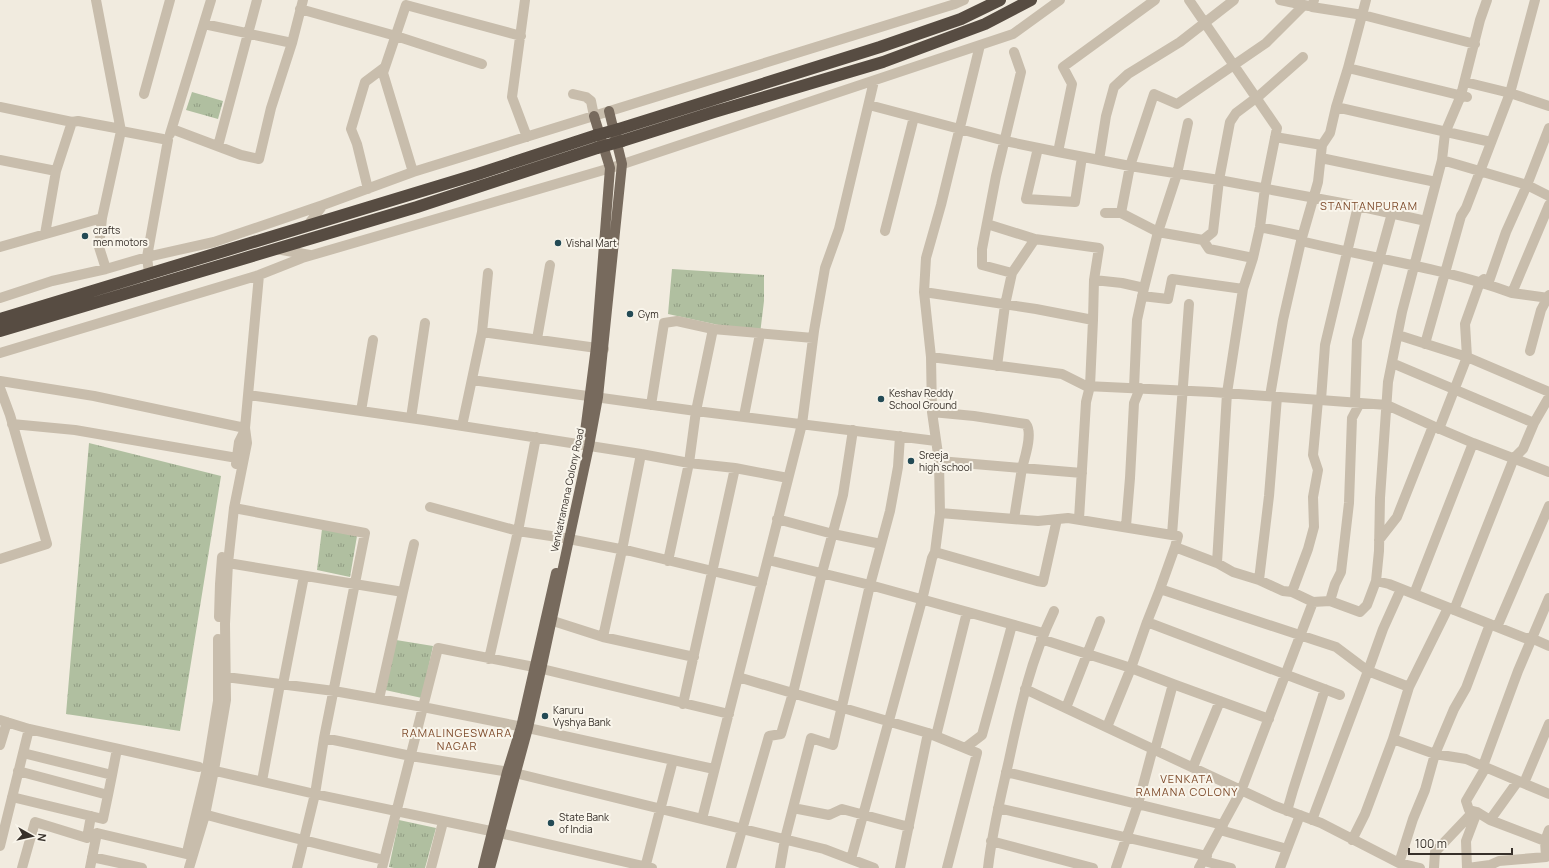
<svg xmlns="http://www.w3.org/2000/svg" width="1549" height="868" font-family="Manrope,sans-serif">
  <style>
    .park { fill: url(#park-tufts) }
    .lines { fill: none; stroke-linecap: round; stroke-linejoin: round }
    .minor { stroke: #c8bdac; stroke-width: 10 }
    .major { stroke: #776a5d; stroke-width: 10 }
    .highway { stroke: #574c42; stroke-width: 12 }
    .minor-bridge { stroke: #c8bdac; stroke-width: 10 }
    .highway-bridge { stroke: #574c42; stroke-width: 12 }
    .poi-dot { fill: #234a55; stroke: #f9f5eb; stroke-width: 1.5 }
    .labels { text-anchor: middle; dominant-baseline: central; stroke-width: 4; stroke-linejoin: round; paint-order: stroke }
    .poi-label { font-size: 10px; fill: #37302a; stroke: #f9f5eb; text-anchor: start }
    .street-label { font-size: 10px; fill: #37302a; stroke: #f9f5eb }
    .neighbourhood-label { font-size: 11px; letter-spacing: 1px; fill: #7e4b2b; stroke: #f9f5eb }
  </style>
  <defs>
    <pattern id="park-tufts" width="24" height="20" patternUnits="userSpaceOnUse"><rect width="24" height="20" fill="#b0bfa0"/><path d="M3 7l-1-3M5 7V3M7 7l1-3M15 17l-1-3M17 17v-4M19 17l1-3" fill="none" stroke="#909c83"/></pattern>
  </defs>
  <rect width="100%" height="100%" fill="#f1ebdf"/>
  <!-- park -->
  <path class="park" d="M192 92 223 101 218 119 186 110Z
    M672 269 764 275V301L760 334 668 314Z
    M89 443 221 476 180 731 66 714Z
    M322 529 357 536 350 577 317 570Z
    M396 640 433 646 422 698 385 690Z
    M399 820 436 828 425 868H394L389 867Z"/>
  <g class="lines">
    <!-- minor -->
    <path class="minor" d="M96 0 121 131
      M525 0 512 97 527 137
      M1189 0 1277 128 1265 188 1260 227 1253 258 1243 289
      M1280 0 1309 6
      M1314 0 1312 7 1363 15 1475 44
      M1366 0 1348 68 1467 97
      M300 9 396 36 482 64
      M204 24 292 43 303 0
      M980 45 941 205 926 258 924 292 931 357 1062 374 1086 386 1212 392 1387 405 1433 426
      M1348 68 1336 107 1491 142
      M1465 82 1510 93 1549 106
      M144 94 170 0
      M573 94 586 97 591 101 594 116
      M1461 95 1480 20 1487 0
      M869 105 1005 141 1058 152 1130 166 1219 180 1358 206
      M0 107 72 122 78 121 121 129
      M1188 123 1177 174 1158 232 1203 240 1209 249 1253 258
      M172 129 241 155 259 159 271 108 292 43
      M170 134 211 0
      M1275 137 1322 145
      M218 146 257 0
      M1038 148 1026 199 1075 202 1082 157
      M1058 152 1072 84 1063 67 1155 0
      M1321 158 1436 182
      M0 160 56 171
      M1099 160 1106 116 1114 87 1128 74 1180 42 1234 0
      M1442 160 1527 185 1549 196
      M413 172 383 73 406 5 521 36
      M368 189 357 144 351 129 365 82 385 67
      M1549 205 1512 293 1549 298
      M1105 213H1121L1130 166 1154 94 1177 104 1266 43 1304 5
      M1121 213 1158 232 1144 288
      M102 218 99 247 106 269
      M987 224 1035 239
      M308 225 323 205 413 172 955 4 964 0
      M1260 227 1302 236
      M885 231 914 117
      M45 234 56 171 72 122
      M1203 240 1213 232 1219 180 1230 122 1236 113 1260 95 1303 57
      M1301 241C1371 258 1444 268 1512 293
      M0 247 102 218 121 131 168 140 147 257 149 273
      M276 249 310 255
      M1012 273 982 265V249L996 176 1021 72 1014 52
      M1488 284 1506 232 1527 185 1549 128
      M924 292 1036 309 1093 320 1090 386 1086 402 1079 519
      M1142 296 1168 299 1172 279 1243 289 1227 393 1217 563
      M0 298 52 281 106 269 147 257 214 242 323 205
      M1093 320 1094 280
      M482 332 604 349
      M1398 335 1467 357 1465 324 1480 282 1484 279
      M537 339 550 265
      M1425 344 1461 216 1466 208 1510 93 1535 0
      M1530 351 1541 310 1549 295
      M0 353 259 275 302 258 614 167 1013 34 1060 0
      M1392 363 1534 423
      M997 366 1005 305 1012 273 1035 239 1099 248 1094 280 1122 283 1144 288 1137 320 1134 388
      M472 380 696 411 936 441
      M0 381 94 396 245 428
      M0 388 10 415 47 544 0 559
      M249 395 424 420 641 454 689 463 735 468 788 478
      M1270 396 1283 320 1301 241 1318 182 1322 145 1330 133 1336 107
      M1321 400 1325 345 1358 206 1426 221
      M1355 402 1357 340 1392 213
      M651 405 664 323 677 321 713 329 813 338
      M361 411 373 340
      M932 412 974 416 1026 424C1033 433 1025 457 1022 468L1082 473
      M744 416 760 334
      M411 418 425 323
      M12 424 75 430 237 458
      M462 426 482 332 488 273
      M1439 429 1467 357 1549 392
      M939 461 1022 468 1014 519
      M236 464 239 442 245 430
      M430 507 518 531 564 538 630 551 762 583
      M234 508 365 533 324 738 315 794 297 868
      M940 513 1038 521 1068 518 1178 536 1175 547
      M777 519 833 534 881 544
      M1126 526 1130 478 1134 403 1140 388
      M1172 535 1189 304
      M1379 540 1397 517 1433 426 1473 443
      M935 552 1037 581 1043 582 1057 519
      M768 560 870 585 1043 633
      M668 561 689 463 696 411 713 329
      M228 563 403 592 379 699
      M1259 580 1269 496 1277 397
      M1376 581 1389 584 1525 638H1531L1549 646
      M1401 589 1383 629 1368 671 1409 687
      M403 592 414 544
      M1292 592 1308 549 1314 527 1313 497 1318 470 1313 455 1318 400
      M1414 594 1473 443 1549 472
      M1330 601 1360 612 1367 605 1376 581 1379 551 1380 498 1388 382 1402 312 1442 160 1445 133 1459 100
      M1313 602 1330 601 1335 584 1341 572 1349 503 1352 418 1360 403
      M1448 608 1409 687 1393 739 1435 754 1466 759 1549 794
      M1454 610 1514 458 1523 449 1534 423 1549 397
      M219 617 220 584 222 557
      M553 621 603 637 694 657
      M1147 622 1160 589
      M1497 627 1549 506
      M603 637 622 550 641 454
      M1041 639 1131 668 1147 622 1340 695
      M489 659 518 531 536 437
      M218 676 334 691 423 707 528 728 714 769
      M738 677 928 733
      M283 684 304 576
      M1025 689 1155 750 1173 684 1269 719
      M683 704 735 468
      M1066 708 1100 621
      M0 720 29 729 199 767
      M1107 727 1131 668 1173 684
      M936 736 967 612
      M324 738 411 756 515 773 824 849 874 868
      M0 745 7 722
      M965 748 982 735 1012 625
      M1155 750 1275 806 1321 823 1399 863 1420 868
      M23 753 112 775 117 749
      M1483 766 1518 671 1549 598
      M1193 767 1220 701
      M1486 767 1466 801 1469 810 1477 812 1490 820 1518 781
      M207 769 315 794 500 833 652 868
      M18 771 108 795 112 775
      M1006 772 1223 825
      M262 781 280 684
      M1524 783 1549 724
      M12 797 103 819 108 795
      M793 808 829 815 842 809 909 827
      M998 808 1207 856
      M1287 811 1293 790 1325 689
      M200 813C261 830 322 845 384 860
      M702 819 802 424 814 331 825 268 839 229 874 81
      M1490 820 1545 841
      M1220 830 1287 849 1300 815
      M1352 840 1365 814 1393 739
      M991 841 1093 868
      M0 846 29 729
      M188 848 207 769 218 701V639
      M92 857 142 868
      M1546 857 1545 841 1549 830
      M851 859 922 600 932 558 935 552 940 513 939 461 932 412 931 357
      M1204 861 1231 868
      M1399 863 1413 819 1425 790 1435 754 1454 709 1466 688 1490 624
      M22 868 35 822 87 838 91 816
      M90 868 97 833 186 854
      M189 868 205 815 214 770 226 700 225 624 228 563 234 508 247 443 245 428 259 275
      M382 868 438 648 534 667 729 714
      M431 868 443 822
      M645 868 673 760
      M731 868 769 736 781 734 793 693 822 573 843 495 853 430
      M780 868 785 839 811 738 833 745 870 585 890 511 898 467 900 436
      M900 868 928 733 977 753 947 868
      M988 868C992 831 1001 796 1009 760 1020 708 1031 659 1054 611
      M1116 868 1138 804 1153 748
      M1199 868 1241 791 1313 602 1292 592 1283 591 1259 580 1233 572 1217 563 1175 547 1160 589 1336 647 1368 671 1312 820
      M1280 868 1287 849
      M1434 868 1435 852 1473 812
      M1467 868 1466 841 1477 812
      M1468 868 1490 865 1499 861 1546 857 1549 855"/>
    <!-- major -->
    <path class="major" d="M585 432 596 347 610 168 594 116
      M483 868 507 772 521 727 556 573
      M490 868 528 728 541 670 589 446 598 397 622 164 609 111"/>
    <!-- highway -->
    <path class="highway" d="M619 129 880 47 961 19 1000 0
      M622 141 714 112 883 62 985 24 1031 0
      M0 319 478 174 597 135
      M0 331 417 207 597 148"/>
    <!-- minor-bridge -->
    <path class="minor-bridge" d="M1459 100 1461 95"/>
    <!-- highway-bridge -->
    <path class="highway-bridge" d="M597 135 619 129
      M597 148 622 141"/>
  </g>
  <!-- markers -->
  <g class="poi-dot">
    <circle cx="85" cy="236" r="4"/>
    <circle cx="558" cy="243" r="4"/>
    <circle cx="630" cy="314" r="4"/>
    <circle cx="881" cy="399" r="4"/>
    <circle cx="911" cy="461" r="4"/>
    <circle cx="545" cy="716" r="4"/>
    <circle cx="551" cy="823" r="4"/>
  </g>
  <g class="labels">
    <!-- poi labels -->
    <g class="poi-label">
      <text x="93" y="230">crafts<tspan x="93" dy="12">men motors</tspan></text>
      <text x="566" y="243">Vishal Mart</text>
      <text x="638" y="314">Gym</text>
      <text x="889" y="393">Keshav Reddy<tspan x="889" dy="12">School Ground</tspan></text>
      <text x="919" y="455">Sreeja<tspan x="919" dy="12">high school</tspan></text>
      <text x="553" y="710">Karuru<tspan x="553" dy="12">Vyshya Bank</tspan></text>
      <text x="559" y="817">State Bank<tspan x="559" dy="12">of India</tspan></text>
    </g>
    <!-- street labels -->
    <g class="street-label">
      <text transform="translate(567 490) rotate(-78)">Venkatramana Colony Road</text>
    </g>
    <!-- neighbourhood labels -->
    <g class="neighbourhood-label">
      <text x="1369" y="205">STANTANPURAM</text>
      <text x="457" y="732">RAMALINGESWARA<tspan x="457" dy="13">NAGAR</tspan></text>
      <text x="1187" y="778">VENKATA<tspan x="1187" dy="13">RAMANA COLONY</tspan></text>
    </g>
  </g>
  <!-- north arrow -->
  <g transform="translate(32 836) rotate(98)" stroke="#f9f5eb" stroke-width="3" paint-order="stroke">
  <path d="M0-3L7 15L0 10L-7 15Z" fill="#37302a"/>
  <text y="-6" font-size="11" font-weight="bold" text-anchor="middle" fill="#37302a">N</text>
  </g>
  <!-- scale -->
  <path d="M1409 848v6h103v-6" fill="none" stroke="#37302a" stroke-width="2"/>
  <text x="1415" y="848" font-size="12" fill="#37302a" stroke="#f9f5eb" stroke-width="3" paint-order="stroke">100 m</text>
</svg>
